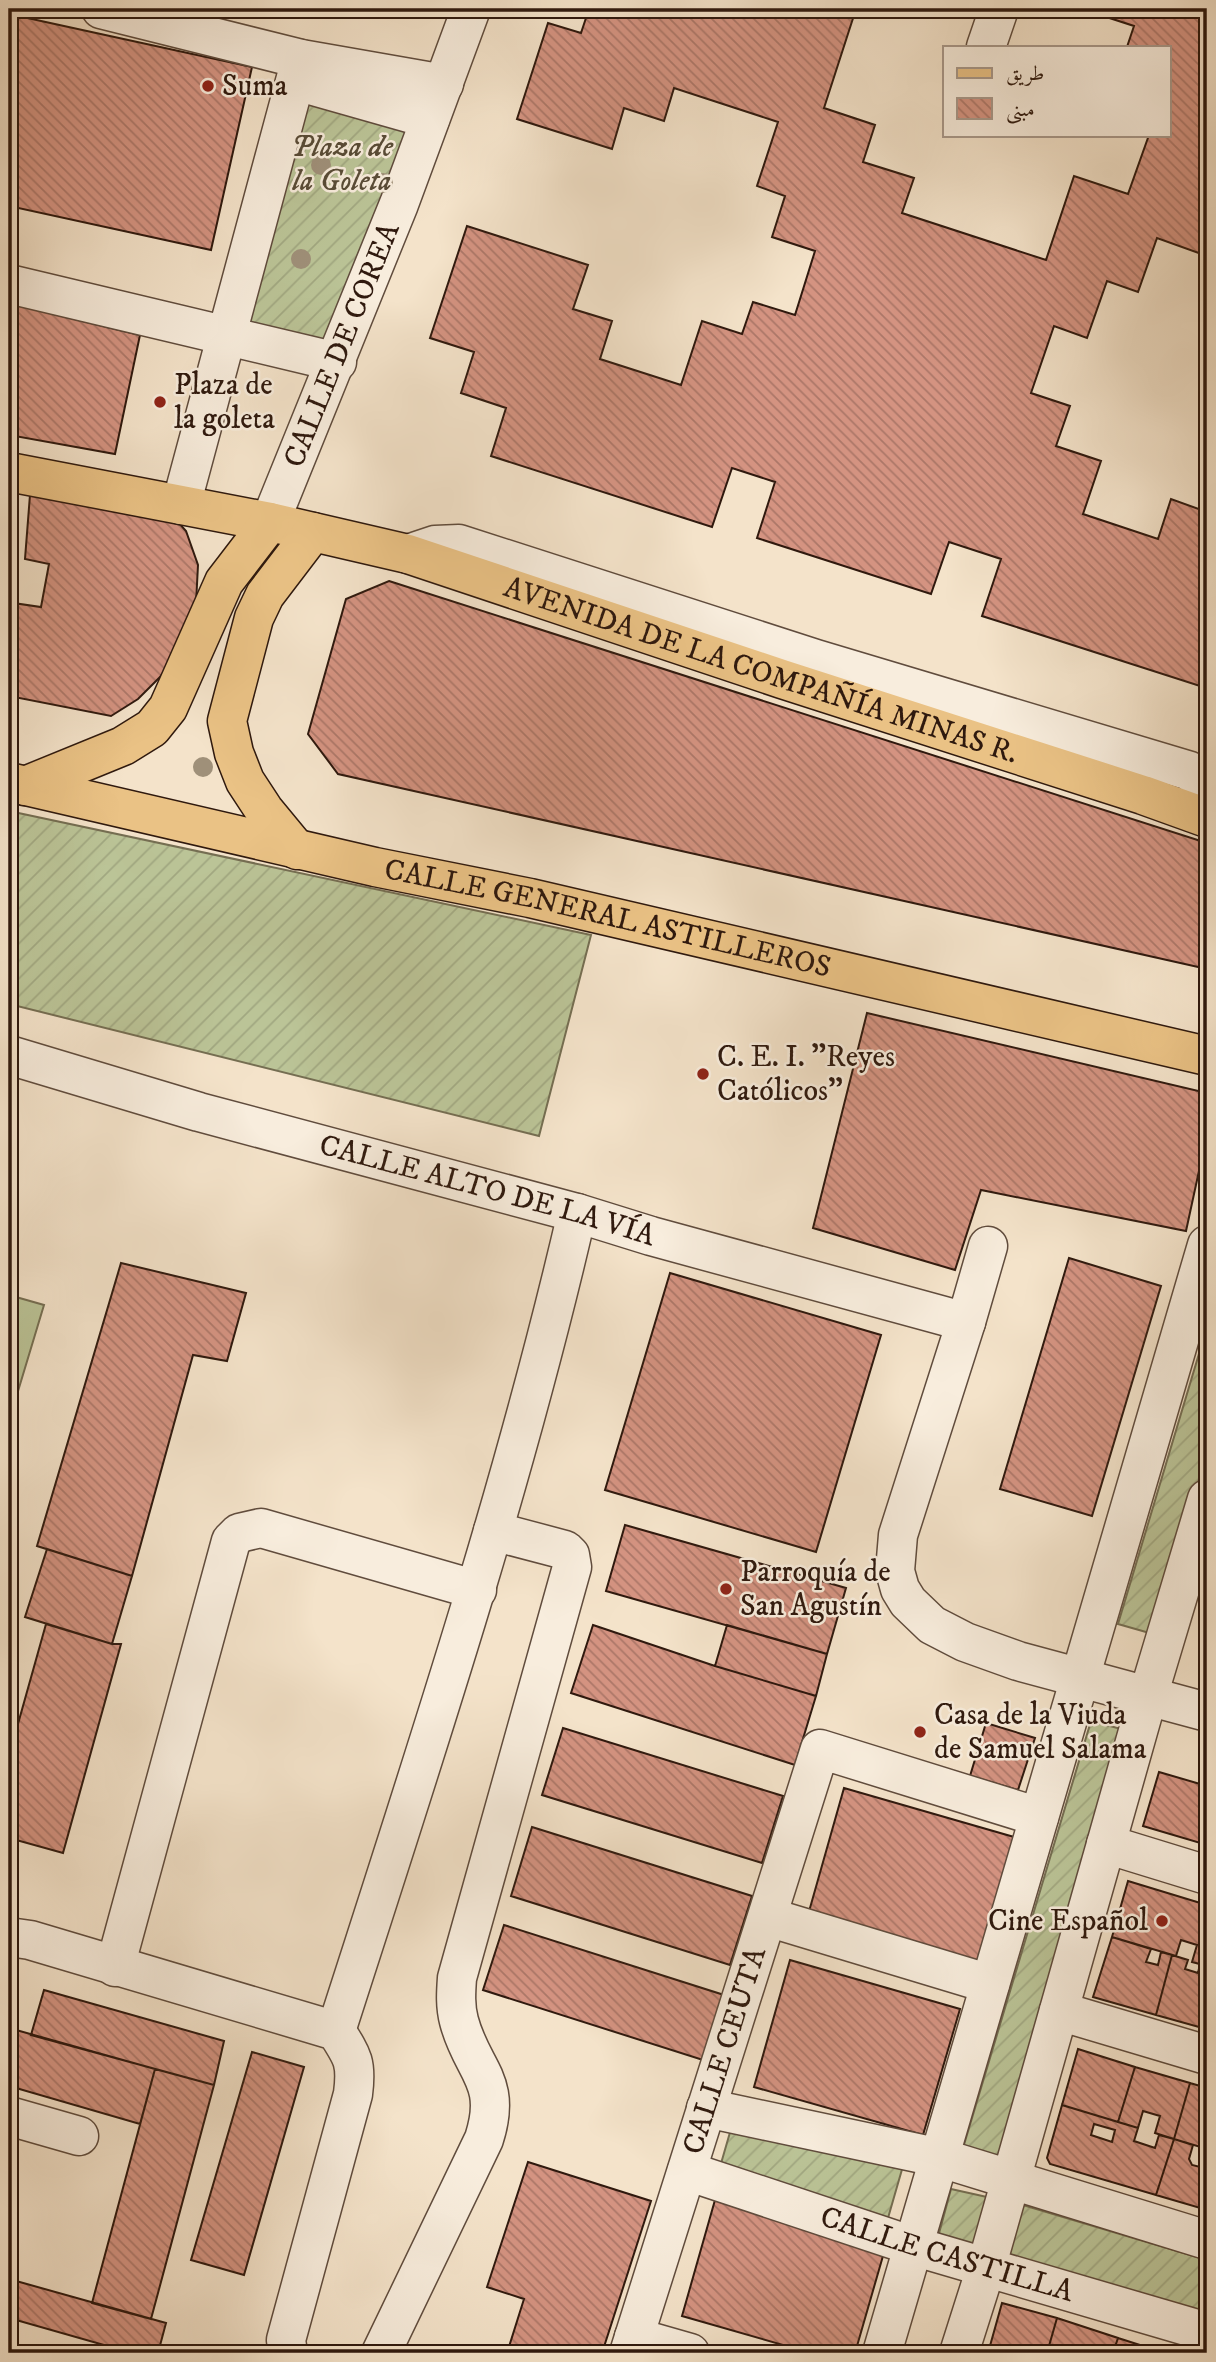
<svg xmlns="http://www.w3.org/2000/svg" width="1216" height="2362" font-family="'IM FELL DW Pica',Amiri,serif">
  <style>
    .garden { fill: url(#garden-furrows); stroke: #756e52; stroke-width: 2 }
    .pitch { fill: #bbc497; stroke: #756e52; stroke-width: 2 }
    .building { fill: url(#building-back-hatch); stroke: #2f190e; stroke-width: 2; fill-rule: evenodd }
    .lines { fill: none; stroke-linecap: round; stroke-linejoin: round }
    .minor-casing { stroke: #604c3d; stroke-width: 41 }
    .major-casing { stroke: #2f190e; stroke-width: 41 }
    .minor { stroke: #f8eddd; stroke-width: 38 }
    .major { stroke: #eac285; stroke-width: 38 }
    .tree { fill: #9f9079 }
    .poi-dot { fill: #8f2418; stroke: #f8eddd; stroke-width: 2.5 }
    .labels { text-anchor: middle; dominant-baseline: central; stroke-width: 5; stroke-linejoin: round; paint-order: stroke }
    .poi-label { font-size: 30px; fill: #2f190e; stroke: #f8eddd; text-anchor: start }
    .park-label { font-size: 30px; font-style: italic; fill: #594c37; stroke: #f8eddd }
    .street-label { font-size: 30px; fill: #2f190e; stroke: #f8eddd }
  </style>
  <defs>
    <pattern id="garden-furrows" width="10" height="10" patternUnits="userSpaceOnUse" patternTransform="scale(1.75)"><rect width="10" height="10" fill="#bbc497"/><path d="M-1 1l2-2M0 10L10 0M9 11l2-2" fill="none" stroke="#a1a881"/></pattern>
    <pattern id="building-back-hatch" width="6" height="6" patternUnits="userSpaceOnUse" patternTransform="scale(1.75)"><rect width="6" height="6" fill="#d49381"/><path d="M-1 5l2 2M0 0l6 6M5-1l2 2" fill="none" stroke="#ac7768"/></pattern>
  </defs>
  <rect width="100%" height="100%" fill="#f4e3ca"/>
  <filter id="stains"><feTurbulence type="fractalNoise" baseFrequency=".00286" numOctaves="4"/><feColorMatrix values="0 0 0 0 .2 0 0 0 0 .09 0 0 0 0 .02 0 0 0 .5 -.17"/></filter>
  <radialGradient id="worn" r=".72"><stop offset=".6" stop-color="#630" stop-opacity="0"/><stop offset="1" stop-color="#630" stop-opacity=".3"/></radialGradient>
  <!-- garden -->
  <path class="garden" d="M301 94 419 123 334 356 241 327Z
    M9 811 591 935 539 1136 9 1004Z
    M1207 1327V1453L1153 1634 1118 1624Z
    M1091 1721 1125 1730 999 2158 963 2148Z
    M735 2115 903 2166 888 2218 720 2167Z
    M951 2189 987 2197 973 2249 938 2237Z
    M1023 2205 1207 2260V2315L1009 2256Z"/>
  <!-- pitch -->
  <path class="pitch" d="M9 1295 44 1305 9 1421Z"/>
  <!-- building -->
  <path class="building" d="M589 9H856L824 108 875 125 863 162 914 178 902 213 1046 260 1074 176 1128 194 1149 135H1169V47H1127L1134 26 1091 12 1092 9H1207V256L1157 238 1138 292 1107 281 1087 338 1054 326 1031 393 1070 406 1056 446 1101 461 1083 514 1158 539 1171 499 1207 512V664L1200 686 982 616 1001 559 949 542 931 594 757 538 775 482 732 468 712 527 491 456 506 408 461 393 474 352 430 338 467 226 588 265 573 309 612 321 600 359 681 385 702 321 742 334 753 302 795 315 815 251 772 237 785 196 757 186 778 122 674 88 664 121 624 108 612 149 517 119 548 23 581 33Z
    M9 14 252 67 211 250 9 206Z
    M9 303 140 335 115 454 9 435Z
    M31 482 163 505 186 531 198 565 195 623 179 651 160 677 138 699 111 716 9 696V630L13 603 41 607 49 564 25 559Z
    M389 581 1207 843V969L338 774 308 734 346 599Z
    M867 1013 1207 1093V1134L1186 1231 981 1190 955 1270 813 1228Z
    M1069 1258 1161 1286 1092 1516 1000 1489Z
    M121 1263 246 1293 227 1361 193 1355 132 1576 37 1546Z
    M670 1273 881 1335 816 1552 605 1490Z
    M625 1525 846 1588 827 1654 606 1591Z
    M47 1549 132 1576 112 1644 25 1617Z
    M46 1624 112 1644H121L63 1853 9 1838V1756Z
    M593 1625 715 1666 816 1696 795 1765 571 1693Z
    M727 1625 827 1654 816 1696 715 1666Z
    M986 1723 1035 1738 1018 1790 970 1776Z
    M563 1728 783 1796 762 1863 542 1795Z
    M1159 1772 1207 1786V1807L1205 1815H1207V1845L1143 1826Z
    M844 1788 1014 1837 978 1963 808 1915Z
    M532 1827 752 1896 730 1965 511 1896Z
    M1128 1881 1207 1905V1966L1192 1962 1197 1945 1181 1940 1176 1956 1112 1937Z
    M504 1925 724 1995 703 2060 483 1990Z
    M1112 1937 1151 1949 1146 1962 1158 1965 1161 1952 1172 1955 1156 2015 1093 1997Z
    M1172 1955 1188 1960 1185 1969 1198 1973 1200 1964 1207 1966 1206 2029 1156 2015Z
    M790 1960 960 2009 923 2135 754 2087Z
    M44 1990 224 2041 214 2085 31 2035Z
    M9 2028 155 2069 140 2124 9 2086Z
    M1078 2049 1135 2067 1118 2122 1062 2105Z
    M252 2052 304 2067 244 2275 191 2260Z
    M1135 2067 1190 2083 1174 2139 1155 2133 1160 2116 1143 2111 1138 2128 1118 2122Z
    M155 2069 214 2085 151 2319 92 2303Z
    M1190 2083 1207 2088V2149L1174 2139Z
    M1062 2105 1138 2128 1134 2141 1155 2148 1159 2135 1174 2139 1156 2195 1050 2164 1047 2158ZM1094 2124 1115 2130 1112 2142 1091 2135Z
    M1174 2139 1193 2145 1189 2159 1192 2165 1200 2167 1207 2161V2210L1156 2195Z
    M528 2162 651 2201 602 2353H507L524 2299 487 2287Z
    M715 2200 885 2249 855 2353H811L682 2316Z
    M9 2279 166 2323 158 2353H132L9 2318Z
    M1002 2303 1057 2318 1047 2353H988Z
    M1057 2318 1118 2338 1113 2353H1047Z
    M1118 2338 1165 2353H1113Z"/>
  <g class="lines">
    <defs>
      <g id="minor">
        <path d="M101 9 301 59 444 84"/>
        <path d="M986 47 999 9"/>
        <path d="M296 81 430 119"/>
        <path d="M9 284 337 362"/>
        <path d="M181 505 301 59"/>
        <path id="s1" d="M270 522 399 204 471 9"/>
        <path d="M408 554 435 545 459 544 816 659 1190 771 1207 789"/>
        <path id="s2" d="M9 1055 199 1112 577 1213 651 1236 966 1322"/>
        <path d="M988 1246 966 1322 898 1535 895 1571 900 1589 908 1602 932 1625 965 1642 1018 1661 1207 1712"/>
        <path d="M1106 1844 1207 1875"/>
        <path d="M768 1917 990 1984"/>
        <path d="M9 1937 30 1940 336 2031C353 2057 357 2063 353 2094L286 2340 288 2353"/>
        <path d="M115 1967 231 1541 239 1533 261 1528 477 1590"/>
        <path d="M1059 2011 1207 2055"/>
        <path d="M336 2031C423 1760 513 1490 577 1213"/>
        <path d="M706 2108 941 2158 1207 2240"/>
        <path d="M9 2116 79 2136"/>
        <path id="s3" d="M687 2171 913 2246 1207 2332"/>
        <path d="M634 2337 690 2353"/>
        <path d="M381 2353 484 2139C503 2080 472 2071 459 2021 455 2006 456 1992 457 1978L572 1567 570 1555 565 1550 493 1531"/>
        <path id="s4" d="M629 2353 820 1749 1039 1817"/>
        <path d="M882 2353 1207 1245"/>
        <path d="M959 2353 986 2268 1148 1696 1207 1499"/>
      </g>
      <g id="major">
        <path id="s5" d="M9 472 270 522 408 554 782 679 1143 795 1207 818"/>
        <path id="s6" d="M9 782 375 867 530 898 1207 1056"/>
        <path d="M25 786 123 746 152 728 168 708 224 582 270 522"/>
        <path d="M297 850 264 810 245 781 234 753 227 721 254 618 265 595 313 532"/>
      </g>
    </defs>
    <!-- minor casing -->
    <use href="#minor" class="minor-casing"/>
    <!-- major casing -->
    <use href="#major" class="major-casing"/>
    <!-- minor -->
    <use href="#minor" class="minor"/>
    <!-- major -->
    <use href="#major" class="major"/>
  </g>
  <!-- trees -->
  <g class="tree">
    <circle cx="321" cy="165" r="10"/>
    <circle cx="383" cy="183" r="10"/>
    <circle cx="301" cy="259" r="10"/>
    <circle cx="203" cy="767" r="10"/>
  </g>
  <!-- markers -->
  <g class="poi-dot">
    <circle cx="208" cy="86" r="7"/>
    <circle cx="160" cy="402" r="7"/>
    <circle cx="703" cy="1074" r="7"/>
    <circle cx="726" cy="1589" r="7"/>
    <circle cx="920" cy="1732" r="7"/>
    <circle cx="1162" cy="1921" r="7"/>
  </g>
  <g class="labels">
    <!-- poi labels -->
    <g class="poi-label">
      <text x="222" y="86">Suma</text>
      <text x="174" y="385">Plaza de<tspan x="174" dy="34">la goleta</tspan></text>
      <text x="717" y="1057">C. E. I. "Reyes<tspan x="717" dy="34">Católicos"</tspan></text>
      <text x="740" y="1572">Parroquía de<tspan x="740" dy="34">San Agustín</tspan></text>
      <text x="934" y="1715">Casa de la Viuda<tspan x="934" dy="34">de Samuel Salama</tspan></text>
      <text x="1148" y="1921" text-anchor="end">Cine Español</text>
    </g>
    <!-- park labels -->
    <g class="park-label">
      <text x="342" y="147">Plaza de<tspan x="342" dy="34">la Goleta</tspan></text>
    </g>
    <!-- street labels -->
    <g class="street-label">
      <text stroke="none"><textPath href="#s1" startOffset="191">CALLE DE COREA</textPath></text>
      <text stroke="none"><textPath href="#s5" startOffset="779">AVENIDA DE LA COMPAÑÍA MINAS R.</textPath></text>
      <text stroke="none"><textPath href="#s6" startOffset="614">CALLE GENERAL ASTILLEROS</textPath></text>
      <text stroke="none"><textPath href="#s2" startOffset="497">CALLE ALTO DE LA VÍA</textPath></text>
      <text stroke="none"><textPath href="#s4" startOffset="317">CALLE CEUTA</textPath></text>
      <text stroke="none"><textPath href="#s3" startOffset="273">CALLE CASTILLA</textPath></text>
    </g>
  </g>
  <!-- margin -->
  <rect width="1216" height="2362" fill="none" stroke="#f4e3ca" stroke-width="35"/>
  <rect x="10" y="10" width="1195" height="2341" fill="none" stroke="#2f190e" stroke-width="3.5"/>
  <rect x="18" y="18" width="1181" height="2327" fill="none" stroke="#2f190e" stroke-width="2"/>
  <!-- legend -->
  <rect x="943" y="46" width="228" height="91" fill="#f8eddd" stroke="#a8988a" stroke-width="2"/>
  <rect x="957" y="68" width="35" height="10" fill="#eac285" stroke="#a8988a" stroke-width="2"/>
  <text x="1006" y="80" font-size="21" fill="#2f190e">طريق</text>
  <rect x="957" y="98" width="35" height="21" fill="url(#building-back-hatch)" stroke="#a8988a" stroke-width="2"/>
  <text x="1006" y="116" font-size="21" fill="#2f190e">مبنى</text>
  <rect width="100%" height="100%" filter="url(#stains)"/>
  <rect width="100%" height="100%" fill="url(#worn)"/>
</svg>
